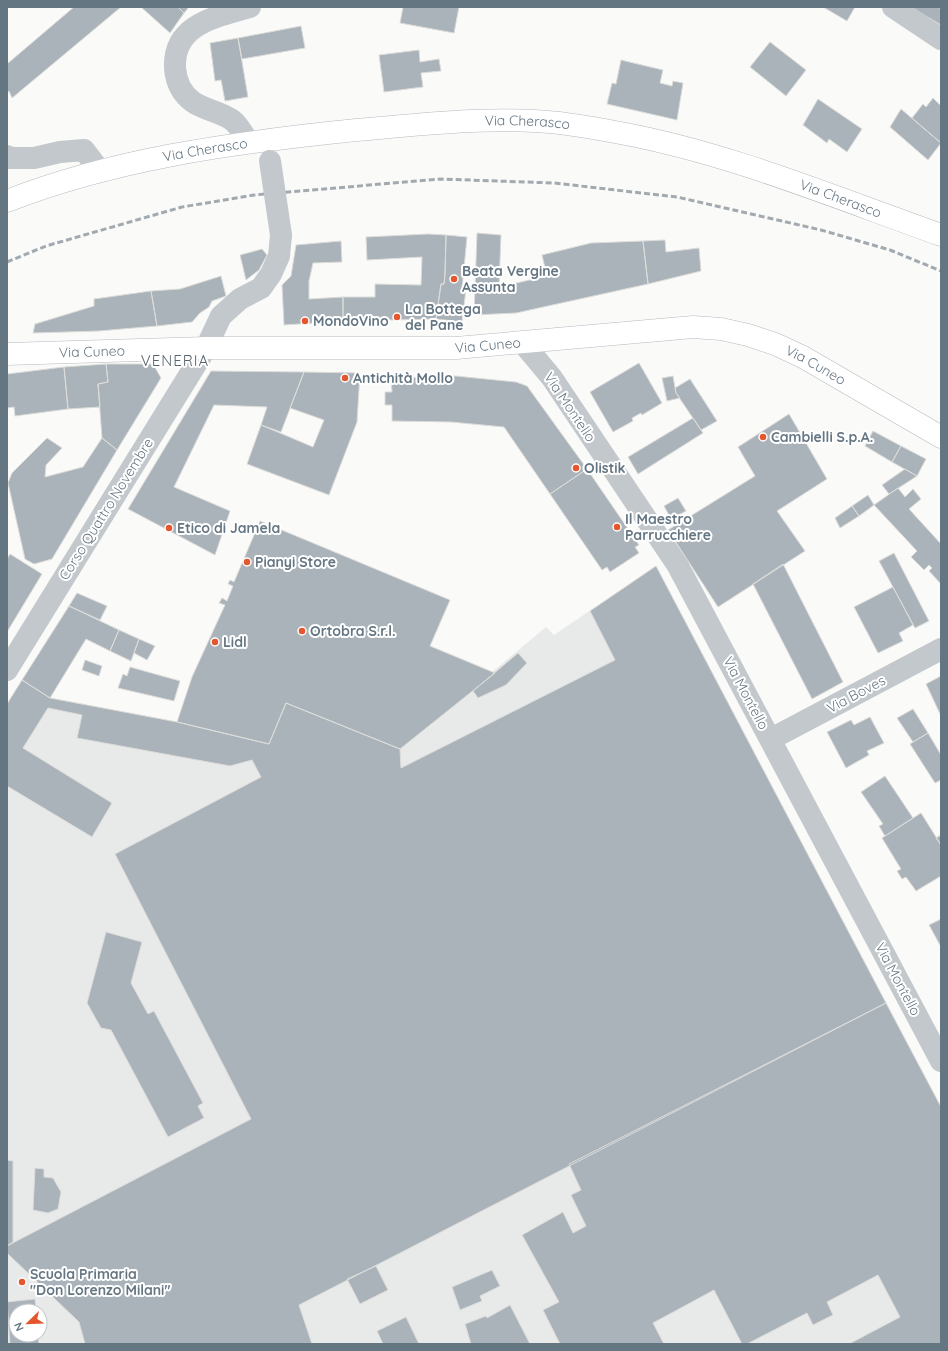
<svg xmlns="http://www.w3.org/2000/svg" width="948" height="1351" font-family="Quicksand,sans-serif">
  <style>
    .built { fill: #e8e9e9; fill-rule: evenodd }
    .building { fill: #aab3b9; stroke: #dcdcda }
    .lines { fill: none; stroke-linecap: round; stroke-linejoin: round }
    .major-casing { stroke: #b5babe; stroke-width: 23 }
    .minor { stroke: #c3c8cc; stroke-width: 22 }
    .major { stroke: #fff; stroke-width: 22 }
    .rail { stroke: #a2aab0; stroke-width: 3; stroke-dasharray: 6 3; stroke-linecap: butt }
    .minor-bridge { stroke: #c3c8cc; stroke-width: 22 }
    .poi-dot { fill: #e4572e; stroke: #fff; stroke-width: 1.5 }
    .labels { text-anchor: middle; dominant-baseline: central; stroke-width: 4; stroke-linejoin: round; paint-order: stroke }
    .street-label { font-size: 14px; fill: #657683; stroke: #fff }
    .poi-label { font-size: 14px; font-weight: bold; fill: #657683; stroke: #fff; text-anchor: start }
    .neighbourhood-label { font-size: 15px; letter-spacing: 1px; fill: #57646e; stroke: #fff }
  </style>
  <rect width="100%" height="100%" fill="#fafaf8"/>
  <!-- built -->
  <path class="built" d="M656 566 941 1107V1344H7V1246L13 1242V1161L7 1160V704L22 680 50 698 177 722 400 749 546 627 554 635ZM16 1311H40V1335H16Z"/>
  <!-- building -->
  <path class="building" d="M74 7H121L12 98 9 91 7 93V64Z
    M141 7H178L184 13 170 33Z
    M178 7H189L184 13Z
    M403 7H459L454 33 400 23Z
    M823 7H855L847 21Z
    M911 7H938L941 9V25Z
    M301 26 305 48 242 59 238 38Z
    M238 38 248 97 225 101 221 80 215 81 210 43Z
    M770 42 806 70 786 96 750 67Z
    M419 50 420 62 439 59 441 71 421 73 423 87 384 92 379 55Z
    M621 60 663 70 660 83 672 86 673 81 683 83 677 120 607 104 612 83 616 84Z
    M933 98 941 106V143L912 118 923 104 926 107Z
    M818 99 862 129 847 152 829 139 827 143 803 125Z
    M901 109 941 143 928 160 890 127Z
    M477 233 501 235 499 287 547 276 542 255 591 243 643 241 648 284 516 313 474 315Z
    M428 234 446 235 445 274 444 284H441L436 319 343 321V297H375V284L421 285 422 257 367 260 366 237Z
    M446 235 467 237 462 289H466L462 322 436 319 441 284H444L445 274Z
    M665 240 666 252 699 248 701 271 648 284 643 241Z
    M341 241 342 262 313 263 309 281V299L343 297V321L284 325 282 285 291 276 296 245Z
    M262 249 267 255 259 270 246 280 240 255Z
    M221 276 226 296 212 301 209 307 200 313 192 322 157 326 151 291 180 289Z
    M151 291 157 326 99 331 33 333 35 324 94 306V299Z
    M639 363 662 403 642 415 641 413 632 418 633 421 613 432 590 392Z
    M106 364 108 382 98 384 100 407 68 409 64 367Z
    M106 364H153L161 378 117 450 102 438 98 384 108 382Z
    M64 367 68 409 15 416 14 407 7 408V374Z
    M211 371 304 372 281 432 261 425 267 407 214 405 174 487 230 511 215 555 128 509Z
    M304 372 360 373 357 422 329 495 247 464 261 425 313 447 324 420 290 408Z
    M456 376 516 382 527 386 587 469 550 494 504 427 451 422 392 421V405H385V392H392L391 378Z
    M673 376 676 393 680 398 667 401 662 378Z
    M690 379 717 421 701 430 676 393 675 388Z
    M789 414 827 479 777 511 805 551 718 607 668 530 755 476 738 447Z
    M693 418 703 433 638 474 628 457Z
    M873 431 901 446 892 462 865 446Z
    M47 438 62 448 46 465 45 477 83 467 102 438 117 450 52 559 34 564 25 559 8 483 12 473Z
    M901 446 926 459 917 476 892 462Z
    M587 469 639 545 635 547 639 553 610 572 607 567 602 570 550 494Z
    M905 469 917 476 889 494 882 485Z
    M898 488 905 497 913 489 921 499 909 509 941 544V584L929 571 932 568 929 565 924 570 911 557 917 551 874 505Z
    M868 495 874 505 859 516 852 506Z
    M678 498 686 511 671 519 664 506Z
    M852 506 859 516 840 528 835 518Z
    M260 521 450 600 430 646 495 673 400 749 286 703 269 744 177 722 192 677 225 605 219 603 222 598 227 601 233 586 228 584 230 580 234 582Z
    M894 553 929 621 915 628 879 561Z
    M10 554 42 574 7 632V559Z
    M783 564 843 682 812 699 753 584Z
    M656 566 886 1003 299 1305 312 1344H85L79 1322 7 1253V1246L251 1119 115 854 261 777 252 760 230 766 77 738 82 715 48 708 23 748 112 803 92 837 7 786V704L22 680 50 698 177 722 269 744 286 703 400 749 401 768 615 660 590 611Z
    M893 587 913 625 899 633 903 641 878 653 854 607Z
    M77 593 107 606 100 620 69 606Z
    M69 606 119 630 110 651 86 639 50 698 22 680Z
    M119 630 139 639 131 661 110 651Z
    M139 639 155 646 147 660 134 653Z
    M518 653 527 663 506 685 478 698 473 691Z
    M85 660 102 666 99 676 82 670Z
    M130 667 180 681 174 701 118 688 123 674 127 676Z
    M941 676V716L926 684Z
    M913 709 928 733 913 742 897 718Z
    M870 717 884 743 867 751 869 755 846 768 827 732 851 720 854 725Z
    M928 733 941 755V780L935 783 910 744Z
    M885 776 913 818 885 836 879 826 883 824 861 792Z
    M921 813 941 845V876L916 891 906 877 902 879 897 871 901 869 882 838Z
    M941 835V845L936 838Z
    M941 919V947L929 925Z
    M106 932 142 942 131 983 148 1014 154 1011 203 1103 198 1106 204 1118 168 1137 111 1030 101 1028 87 1003Z
    M886 1003 941 1107V1344H849L900 1317 878 1275 827 1302 833 1315 813 1325 807 1313 747 1344H742L714 1290 653 1323 664 1344H560L543 1310 559 1302 522 1235 563 1212 573 1233 586 1226 571 1195 581 1190 569 1164Z
    M7 1160 13 1161V1242L7 1246Z
    M35 1168 44 1169V1177L53 1178 61 1192 58 1209 48 1213 33 1210Z
    M376 1266 388 1290 360 1304 347 1279Z
    M492 1270 500 1286 480 1296 482 1301 460 1310 452 1287Z
    M35 1299 36 1311H16V1335H38L39 1344H10L7 1302Z
    M510 1305 530 1344H471L465 1324 486 1316 487 1318Z
    M406 1317 419 1344H383L377 1331Z"/>
  <g class="lines">
    <defs>
      <g id="major">
        <path id="s1" d="M7 201C112 160 225 144 337 132 402 126 468 118 534 121 560 122 589 127 615 132 727 152 834 197 941 235"/>
        <path id="s2" d="M7 354 206 348H456L693 327 721 329 748 335 775 344 803 357 941 437"/>
      </g>
    </defs>
    <!-- major casing -->
    <use href="#major" class="major-casing"/>
    <!-- minor -->
    <path class="minor" d="M893 7 941 39
      M249 142C244 136 239 125 232 120 221 112 205 110 193 102 182 94 176 82 175 68 173 24 216 17 250 7
      M7 156 10 158H34L60 152 84 150 100 171
      M522 342 552 378 678 566 941 1061
      M7 670 206 348 221 316 240 299 261 288 271 274 279 256 281 235
      M771 739 941 649"/>
    <!-- major -->
    <use href="#major" class="major"/>
    <!-- rail -->
    <path class="rail" d="M7 262 46 246 182 207 254 195 440 179 554 183 677 197 821 230 890 250 941 271"/>
    <!-- minor-bridge -->
    <path class="minor-bridge" d="M270 161 281 235"/>
  </g>
  <!-- markers -->
  <g class="poi-dot">
    <circle cx="454" cy="279" r="4"/>
    <circle cx="397" cy="317" r="4"/>
    <circle cx="305" cy="321" r="4"/>
    <circle cx="345" cy="378" r="4"/>
    <circle cx="763" cy="437" r="4"/>
    <circle cx="576" cy="468" r="4"/>
    <circle cx="617" cy="527" r="4"/>
    <circle cx="169" cy="528" r="4"/>
    <circle cx="247" cy="562" r="4"/>
    <circle cx="302" cy="631" r="4"/>
    <circle cx="215" cy="642" r="4"/>
    <circle cx="22" cy="1282" r="4"/>
  </g>
  <g class="labels">
    <!-- street labels -->
    <g class="street-label">
      <text stroke="none"><textPath href="#s1" startOffset="529">Via Cherasco</textPath></text>
      <text stroke="none"><textPath href="#s1" startOffset="205">Via Cherasco</textPath></text>
      <text stroke="none"><textPath href="#s1" startOffset="853">Via Cherasco</textPath></text>
      <text stroke="none"><textPath href="#s2" startOffset="481">Via Cuneo</textPath></text>
      <text stroke="none"><textPath href="#s2" startOffset="85">Via Cuneo</textPath></text>
      <text stroke="none"><textPath href="#s2" startOffset="817">Via Cuneo</textPath></text>
      <text transform="translate(570 407) rotate(56)">Via Montello</text>
      <text transform="translate(106 509) rotate(-58)">Corso Quattro Novembre</text>
      <text transform="translate(746 693) rotate(62)">Via Montello</text>
      <text transform="translate(856 694) rotate(-28)">Via Boves</text>
      <text transform="translate(898 979) rotate(62)">Via Montello</text>
    </g>
    <!-- poi labels -->
    <g class="poi-label">
      <text x="462" y="271">Beata Vergine<tspan x="462" dy="16">Assunta</tspan></text>
      <text x="405" y="309">La Bottega<tspan x="405" dy="16">del Pane</tspan></text>
      <text x="313" y="321">MondoVino</text>
      <text x="353" y="378">Antichità Mollo</text>
      <text x="771" y="437">Cambielli S.p.A.</text>
      <text x="584" y="468">Olistik</text>
      <text x="625" y="519">Il Maestro<tspan x="625" dy="16">Parrucchiere</tspan></text>
      <text x="177" y="528">Etico di Jamela</text>
      <text x="255" y="562">Pianyi Store</text>
      <text x="310" y="631">Ortobra S.r.l.</text>
      <text x="223" y="642">Lidl</text>
      <text x="30" y="1274">Scuola Primaria<tspan x="30" dy="16">"Don Lorenzo Milani"</tspan></text>
    </g>
    <!-- neighbourhood labels -->
    <g class="neighbourhood-label">
      <text x="175" y="360">VENERIA</text>
    </g>
  </g>
  <!-- border -->
  <rect width="948" height="1351" fill="none" stroke="#657683" stroke-width="16"/>
  <!-- north arrow -->
  <g transform="translate(28 1323) rotate(247)"><circle r="19" fill="#ffffff" stroke="#c1c8cd"/>
  <path d="M0-3L7 15L0 10L-7 15Z" fill="#e4572e"/>
  <text y="-6" font-size="11" font-weight="bold" text-anchor="middle" fill="#657683">N</text>
  </g>
</svg>
